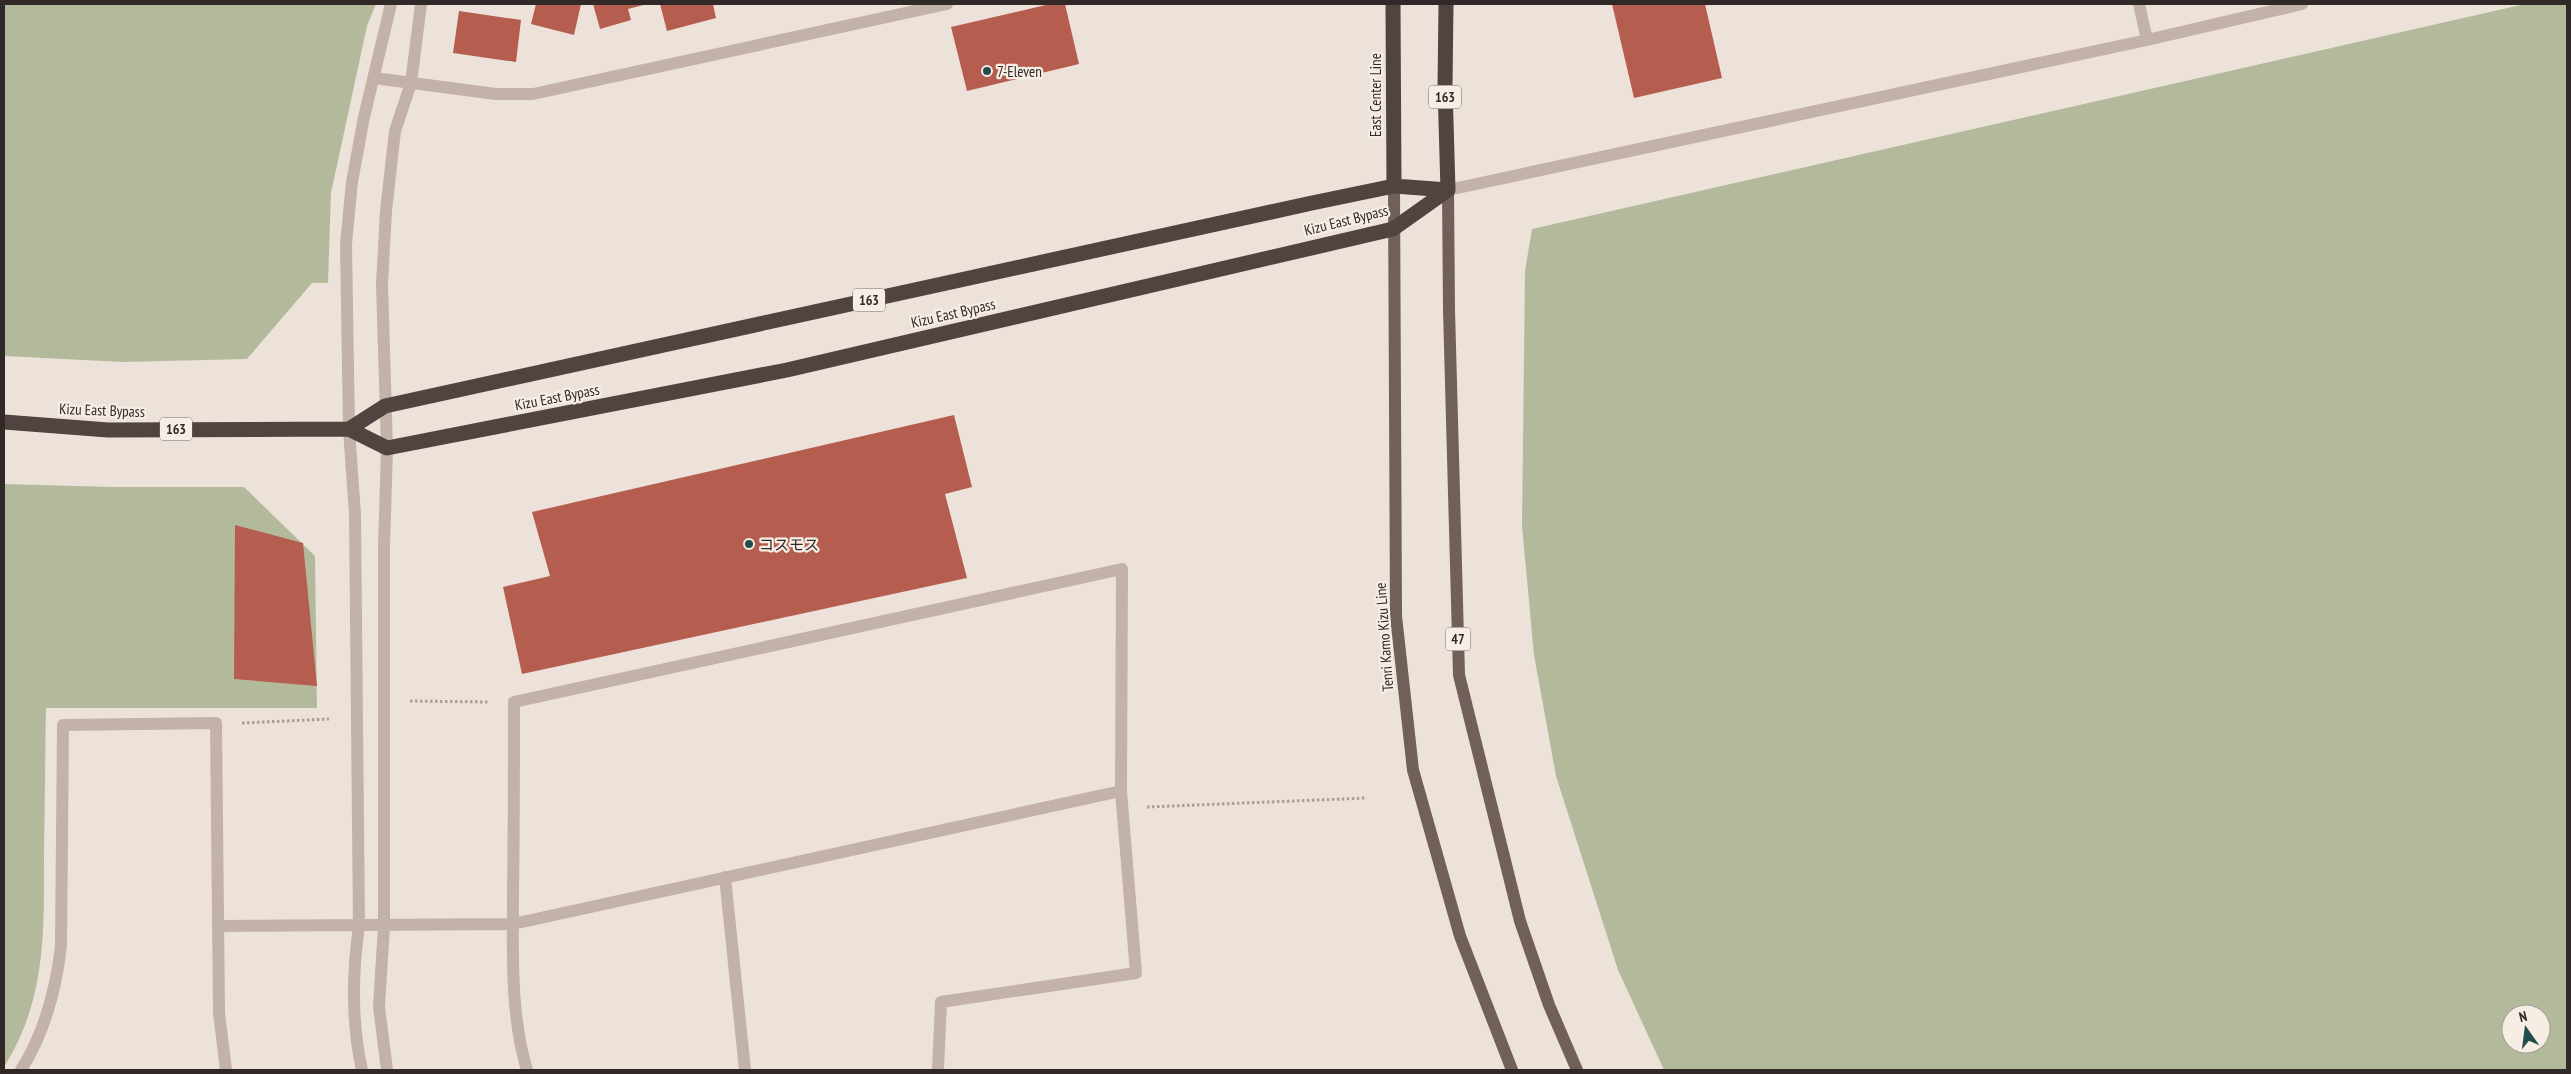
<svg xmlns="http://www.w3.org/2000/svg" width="2571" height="1074" font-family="'PT Sans Narrow','Noto Sans JP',sans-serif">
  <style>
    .green { fill: #b3ba9c; fill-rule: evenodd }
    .building { fill: #b55e50 }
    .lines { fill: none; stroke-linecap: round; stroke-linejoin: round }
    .path { stroke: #af9c92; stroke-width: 3; stroke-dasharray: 2.5 2.5; stroke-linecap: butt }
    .minor { stroke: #c3b2a8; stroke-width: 12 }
    .major { stroke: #715f5a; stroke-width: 12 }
    .highway { stroke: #51433f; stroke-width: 15 }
    .poi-dot { fill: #224d4c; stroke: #f6ede5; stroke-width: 2 }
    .labels { text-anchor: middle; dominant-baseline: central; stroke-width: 4.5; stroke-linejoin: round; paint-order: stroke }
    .shield { fill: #f6ede5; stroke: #6c6460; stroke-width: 1 }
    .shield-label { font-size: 14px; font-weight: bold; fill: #312927 }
    .poi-label { font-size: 15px; fill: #312927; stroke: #f6ede5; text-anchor: start }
    .street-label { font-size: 15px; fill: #312927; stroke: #f6ede5 }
  </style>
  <rect width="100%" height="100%" fill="#ede2da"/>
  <!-- green -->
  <path class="green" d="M4 4H376L367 26 331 193 328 283H312L247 359 123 362 4 356Z
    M2525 4H2567V1070H1664L1618 970 1556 776 1534 655 1522 526 1525 271 1532 229ZM2511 1014H2541V1044H2511Z
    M4 484 113 487H244L315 556 317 708H46C45 756 45 805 44 853 44 929 47 999 4 1067Z"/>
  <!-- building -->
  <path class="building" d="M536 4H581L574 35 531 24Z
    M593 4H647L628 9 631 20 600 29Z
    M660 4H713L716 18 667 31Z
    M1050 4H1065L1079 64 967 91 951 27Z
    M1612 4H1705L1722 78 1634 98Z
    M459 11 521 20 516 62 453 53Z
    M954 415 972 487 945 494 967 578 522 674 503 587 550 576 532 512Z
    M235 525 303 543 317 686 234 679Z"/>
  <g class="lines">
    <!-- path -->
    <path class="path" d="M410 701 489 702
      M242 723 329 719
      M1147 807 1367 798"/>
    <!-- minor -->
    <path class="minor" d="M2139 4 2147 40
      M374 78 496 94H533L947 4
      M1448 190 2147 40 2302 4
      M725 877 745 1070
      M219 926 513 924 1121 791
      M21 1070C45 1032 56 990 61 946L63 725 216 723 219 1013 226 1070
      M362 1070C351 1021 352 975 359 926L355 515 349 429 346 244 352 182 364 117 391 4
      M387 1070 379 1007 384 926V548L387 448 382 284 386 211 395 131 411 83 421 4
      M527 1070C510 1014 513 951 513 893 514 829 514 765 514 702L1122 569 1121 791 1136 973 941 1002 938 1070"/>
    <!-- major -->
    <path class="major" d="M1394 186 1396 616 1413 770 1460 936 1512 1070
      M1448 190 1449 310 1459 675 1520 921 1549 1005 1577 1070"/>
    <!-- highway -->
    <path class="highway" d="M1393 4 1394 186
      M1446 4 1445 87 1448 190
      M4 422 108 430 349 429 387 448 787 370 1393 229 1448 190
      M349 429 385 406 1312 203 1394 186 1448 190"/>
  </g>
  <!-- markers -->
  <g class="poi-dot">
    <circle cx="987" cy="71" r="5"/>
    <circle cx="749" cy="544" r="5"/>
  </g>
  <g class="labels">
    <!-- shield labels -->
    <g class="shield">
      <rect x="1429" y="85.5" width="32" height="23" rx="4"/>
      <rect x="853" y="288.5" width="32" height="23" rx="4"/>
      <rect x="160" y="417.5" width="32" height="23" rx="4"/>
      <rect x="1445.5" y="627.5" width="25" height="23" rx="4"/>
    </g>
    <g class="shield-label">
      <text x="1445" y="97">163</text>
      <text x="869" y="300">163</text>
      <text x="176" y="429">163</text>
      <text x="1458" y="639">47</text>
    </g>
    <!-- poi labels -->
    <g class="poi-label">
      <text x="997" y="71">7-Eleven</text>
      <text x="759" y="544">コスモス</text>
    </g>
    <!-- street labels -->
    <g class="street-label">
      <text transform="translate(1375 95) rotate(-90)">East Center Line</text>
      <text transform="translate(1346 220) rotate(-14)">Kizu East Bypass</text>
      <text transform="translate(953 313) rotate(-13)">Kizu East Bypass</text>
      <text transform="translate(557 397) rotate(-11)">Kizu East Bypass</text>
      <text transform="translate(102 410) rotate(2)">Kizu East Bypass</text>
      <text transform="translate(1384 637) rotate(-94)">Tenri Kamo Kizu Line</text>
    </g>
  </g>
  <!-- border -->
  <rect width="2571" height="1074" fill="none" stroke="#312927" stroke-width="10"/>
  <!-- north arrow -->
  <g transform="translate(2526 1029) rotate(346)"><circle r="24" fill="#f6ede5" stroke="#a79f99"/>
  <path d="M0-4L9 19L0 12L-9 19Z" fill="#224d4c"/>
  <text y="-8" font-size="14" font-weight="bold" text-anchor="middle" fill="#312927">N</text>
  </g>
</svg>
